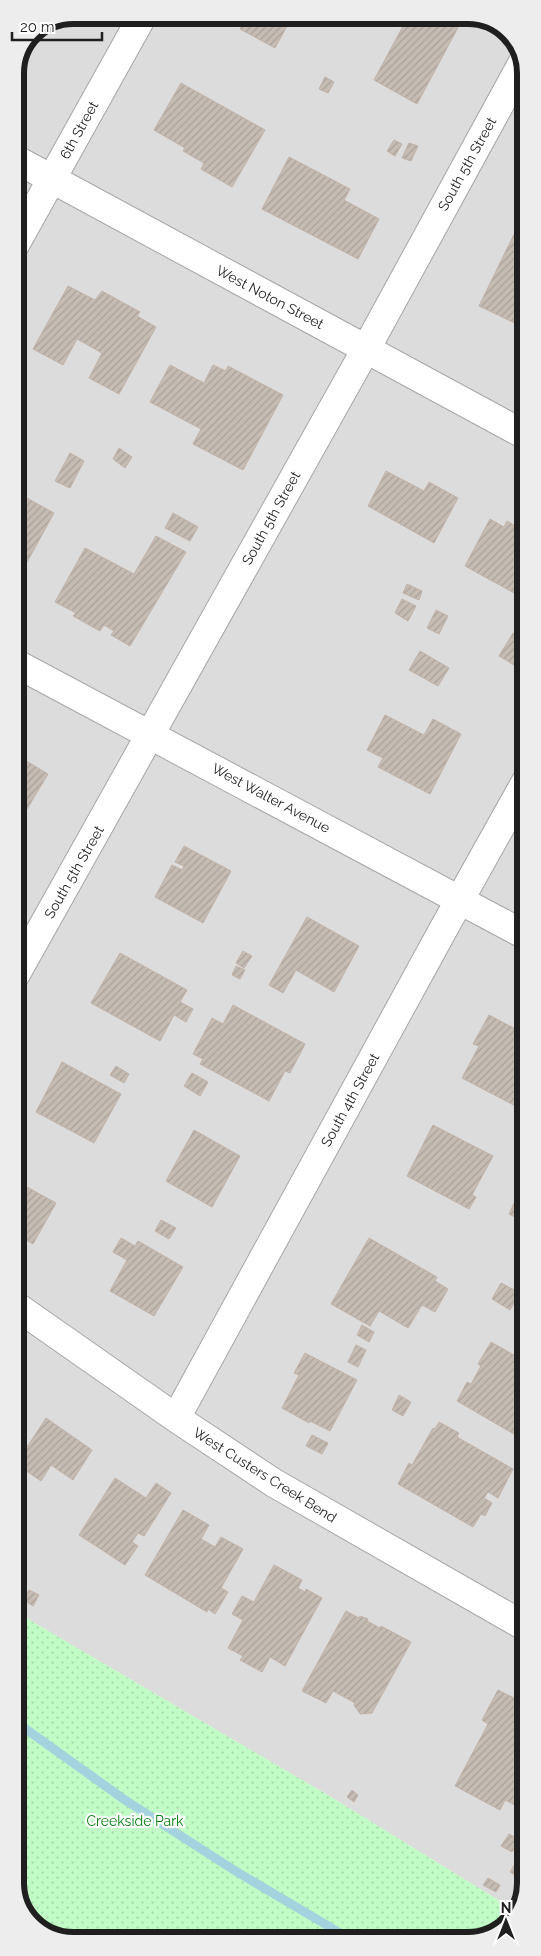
<svg xmlns="http://www.w3.org/2000/svg" width="541" height="1956" font-family="Raleway,sans-serif">
  <style>
    .residential { fill: #dddcdc }
    .park { fill: url(#park-dots) }
    .lines { fill: none; stroke-linecap: round; stroke-linejoin: round }
    .stream { stroke: #a4d3df; stroke-width: 9 }
    .building { fill: url(#building-hatch); stroke: #c2b2a7 }
    .street-casing { stroke: #a6a6a6; stroke-width: 30 }
    .street { stroke: #fff; stroke-width: 28 }
    .labels { text-anchor: middle; dominant-baseline: central; stroke-width: 4.5; stroke-linejoin: round; paint-order: stroke }
    .street-label { font-size: 14px; fill: #1f1f1f; stroke: #fff }
    .park-label { font-size: 14px; fill: #088210; stroke: #fff }
    .rim { fill: none; stroke: #1f1f1f; stroke-width: 6 }
  </style>
  <defs>
    <pattern id="park-dots" width="8" height="8" patternUnits="userSpaceOnUse" patternTransform="scale(1.25)"><rect width="8" height="8" fill="#c1fbc5"/><path d="M2 2h.1M6 6h.1" fill="none" stroke="#a5d7a9" stroke-width="1.8" stroke-linecap="round"/></pattern>
    <pattern id="building-hatch" width="6" height="6" patternUnits="userSpaceOnUse" patternTransform="scale(1.25)"><rect width="6" height="6" fill="#c5bcb4"/><path d="M-1 1l2-2M0 6l6-6M5 7l2-2" fill="none" stroke="#a9a19a"/></pattern>
  </defs>
  <rect width="100%" height="100%" fill="#f0ece5"/>
  <!-- residential -->
  <path class="residential" d="M73 15H475L506 30 525 61 526 1883 516 1911 331 1797 16 1612 15 73 32 32Z"/>
  <!-- park -->
  <path class="park" d="M16 1612 331 1797 516 1911 512 1921 480 1940 69 1941 35 1927 16 1895Z"/>
  <g class="lines">
    <!-- stream -->
    <path class="stream" d="M16 1722 125 1800 237 1872 352 1940"/>
  </g>
  <!-- building -->
  <path class="building" d="M248 15H293L275 48 240 29Z
    M409 15H448L461 22 417 104 374 80Z
    M325 77 334 82 328 93 319 89Z
    M181 83 265 130 232 187 201 169 204 163 183 151 185 148 154 130Z
    M394 140 402 144 395 156 387 151Z
    M409 143 418 146 411 161 402 158Z
    M289 157 350 189 344 200 379 219 358 259 262 209Z
    M521 220 525 222V328L479 306Z
    M68 286 95 300 102 291 140 312 137 316 156 327 119 394 89 378 102 353 77 339 63 365 33 349Z
    M170 365 204 383 213 365 226 371 228 366 283 395 243 470 193 444 201 429 150 402Z
    M15 382 22 386 15 397Z
    M119 448 132 457 125 468 113 459Z
    M70 453 84 461 70 488 55 481Z
    M386 471 424 491 429 482 458 498 434 543 368 506Z
    M16 492 54 513 15 584V494Z
    M173 513 198 527 190 541 165 528Z
    M490 519 504 527 507 521 519 528 521 523 525 525V599L465 566Z
    M156 536 186 552 130 646 111 635 114 631 104 625 100 631 73 616 76 613 55 602 85 548 134 574Z
    M407 584 422 591 419 600 403 593Z
    M402 599 416 606 408 621 395 613Z
    M436 610 448 616 439 634 427 628Z
    M513 633 525 640 524 671 499 656Z
    M420 651 449 668 438 686 409 670Z
    M385 715 424 735 433 719 461 734 430 794 378 767 383 758 367 750Z
    M18 756 48 774 15 829V760Z
    M184 846 231 871 203 923 155 897 172 865 182 870 184 866 175 862Z
    M307 917 359 946 334 992 296 970 283 993 269 985Z
    M243 951 252 956 244 968 236 963Z
    M120 953 187 990 180 1002 193 1009 186 1022 174 1015 160 1041 91 1003Z
    M236 966 245 970 240 979 232 975Z
    M233 1005 305 1044 290 1073 285 1071 269 1101 200 1064 203 1059 193 1054 212 1018 223 1024Z
    M489 1015 525 1034V1111L462 1078 479 1046 473 1044Z
    M62 1062 121 1094 94 1143 36 1112Z
    M116 1066 129 1074 124 1083 110 1075Z
    M192 1073 208 1082 200 1096 184 1086Z
    M433 1125 493 1156 472 1195 476 1197 469 1209 407 1176Z
    M194 1130 240 1156 212 1207 166 1181Z
    M16 1181 56 1203 33 1244 16 1234Z
    M515 1201 526 1206V1211L521 1220 509 1214Z
    M161 1220 176 1228 169 1239 155 1231Z
    M121 1238 135 1246 138 1241 183 1267 154 1316 110 1291 127 1260 113 1252Z
    M369 1238 437 1277 435 1281 448 1289 435 1312 422 1305 408 1328 379 1311 370 1326 331 1304Z
    M526 1267V1288L517 1283Z
    M501 1283 520 1293 510 1310 492 1299Z
    M526 1292V1308L519 1304Z
    M362 1325 374 1332 369 1342 357 1335Z
    M491 1342 526 1362V1436L524 1440 457 1401 467 1382 471 1384 481 1366 478 1364Z
    M356 1345 366 1350 358 1367 348 1362Z
    M305 1353 357 1380 330 1431 310 1421 309 1423 282 1408 299 1375 294 1373Z
    M16 1395 26 1401 16 1416Z
    M399 1395 411 1402 403 1416 392 1410Z
    M46 1418 92 1450 73 1480 51 1465 41 1481 16 1464Z
    M439 1422 459 1433 457 1437 513 1469 498 1498 488 1492 484 1498 492 1503 485 1516 481 1514 473 1527 398 1484 409 1463 412 1465 433 1428 435 1429Z
    M312 1435 328 1443 322 1454 306 1446Z
    M115 1478 146 1498 156 1483 171 1493 144 1536 138 1533 132 1542 138 1546 125 1565 79 1535Z
    M183 1510 209 1525 201 1539 215 1547 221 1537 243 1549 221 1588 228 1592 215 1614 208 1609 207 1612 145 1575Z
    M274 1565 302 1580 298 1588 305 1592 306 1589 322 1598 285 1666 270 1657 262 1672 240 1660 243 1656 228 1648 243 1620 232 1614 242 1596 254 1602Z
    M29 1590 39 1595 33 1606 24 1600Z
    M346 1611 359 1618 360 1616 368 1619 367 1621 380 1628 381 1626 411 1642 372 1713 360 1714 354 1705 355 1703 333 1691 326 1703 302 1691Z
    M498 1690 526 1704 525 1810 505 1800 500 1810 455 1786 488 1724 482 1720Z
    M352 1790 358 1795 354 1802 347 1797Z
    M509 1834 520 1840 512 1852 501 1846Z
    M516 1862 523 1865 516 1876 510 1872Z
    M488 1878 500 1885 496 1892 483 1885Z"/>
  <g class="lines">
    <defs>
      <path id="street" d="M15 159 525 435
        M15 245 143 15
        M15 663 525 935
        M16 974 366 349 524 60
        M16 1306 176 1418 274 1483 526 1627
        M176 1418 444 928 525 783"/>
    </defs>
    <!-- street casing -->
    <use href="#street" class="street-casing"/>
    <!-- street -->
    <use href="#street" class="street"/>
  </g>
  <g class="labels">
    <!-- street labels -->
    <g class="street-label">
      <text transform="translate(79 130) rotate(-61)">6th Street</text>
      <text transform="translate(467 164) rotate(-61)">South 5th Street</text>
      <text transform="translate(270 297) rotate(28)">West Noton Street</text>
      <text transform="translate(271 518) rotate(-61)">South 5th Street</text>
      <text transform="translate(271 798) rotate(28)">West Walter Avenue</text>
      <text transform="translate(74 872) rotate(-60)">South 5th Street</text>
      <text transform="translate(350 1100) rotate(-61)">South 4th Street</text>
      <text transform="translate(265 1475) rotate(32)">West Custers Creek Bend</text>
    </g>
    <!-- park labels -->
    <g class="park-label">
      <text x="135" y="1821">Creekside Park</text>
    </g>
  </g>
  <!-- crop -->
  <path d="M0 0H541V1956H0ZM73 24H468A49 49 0 0 1 517 73V1883A49 49 0 0 1 468 1932H73A49 49 0 0 1 24 1883V73A49 49 0 0 1 73 24Z" fill="#ededed" fill-rule="evenodd"/>
  <path class="rim" d="M73 24H468A49 49 0 0 1 517 73V1883A49 49 0 0 1 468 1932H73A49 49 0 0 1 24 1883V73A49 49 0 0 1 73 24Z"/>
  <!-- north arrow -->
  <g transform="translate(506 1921)" stroke="#ffffff" stroke-width="4" paint-order="stroke">
  <path d="M0-4L9 19L0 12L-9 19Z" fill="#1f1f1f"/>
  <text y="-8" font-size="14" font-weight="bold" text-anchor="middle" fill="#1f1f1f">N</text>
  </g>
  <!-- scale -->
  <path d="M12 32v8h90v-8" fill="none" stroke="#1f1f1f" stroke-width="2.5"/>
  <text x="20" y="32" font-size="15" fill="#1f1f1f" stroke="#ffffff" stroke-width="4" paint-order="stroke">20 m</text>
</svg>
